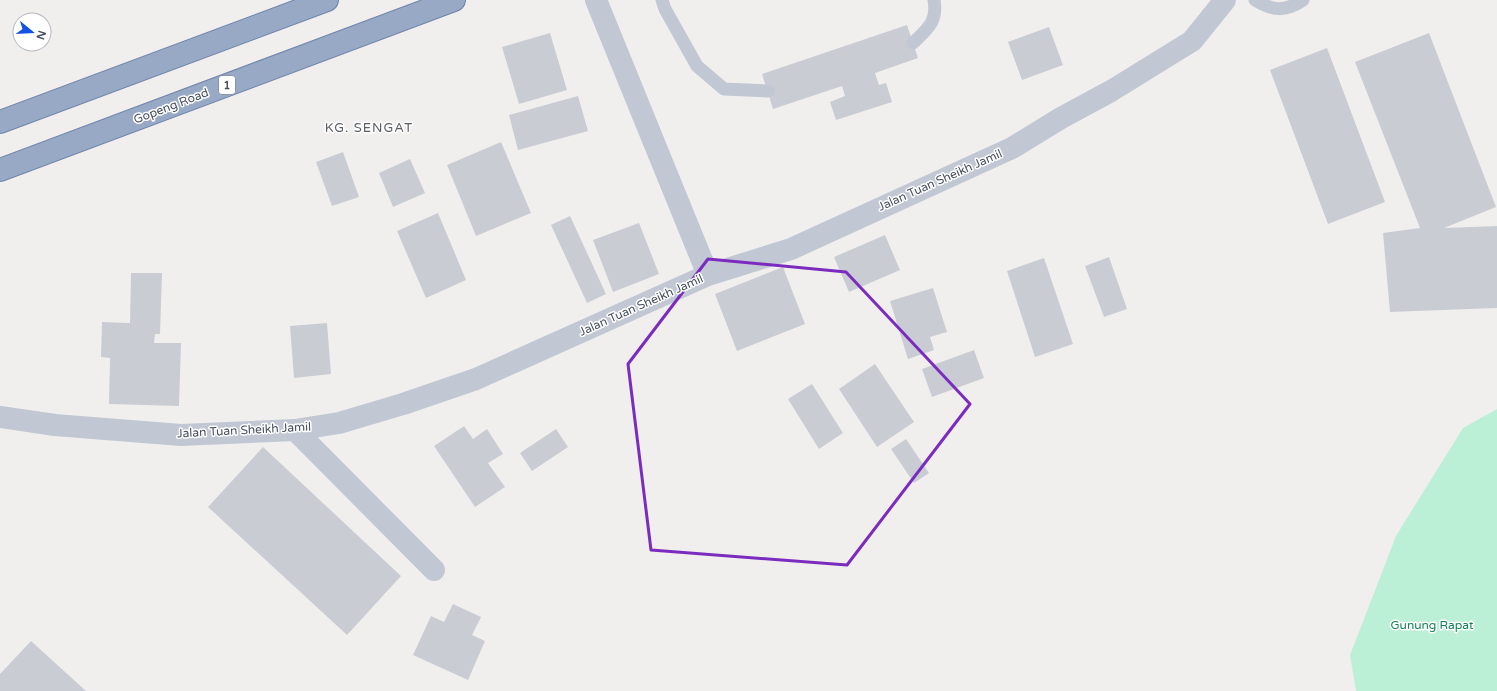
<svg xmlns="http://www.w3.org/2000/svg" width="1497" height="691" font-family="'Varela Round',sans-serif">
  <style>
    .green { fill: #bbf0d7 }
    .building { fill: #caccd4 }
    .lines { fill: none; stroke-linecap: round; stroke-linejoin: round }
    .trunk-casing { stroke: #6f84ab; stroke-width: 24 }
    .service { stroke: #c1c8d4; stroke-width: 13 }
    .minor { stroke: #c1c8d4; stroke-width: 22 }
    .trunk { stroke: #98a9c6; stroke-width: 22 }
    .marked { fill: none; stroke: #7b2cbf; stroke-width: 3; stroke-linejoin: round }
    .labels { text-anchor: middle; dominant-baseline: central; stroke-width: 3; stroke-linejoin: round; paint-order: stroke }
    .shield { fill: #fff; stroke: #7e848d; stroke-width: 1 }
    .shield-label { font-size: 11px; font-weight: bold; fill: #464f5c }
    .street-label { font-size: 12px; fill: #464f5c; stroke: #fff }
    .park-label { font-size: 12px; fill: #148159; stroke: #fff }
    .neighbourhood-label { font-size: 13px; letter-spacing: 1px; fill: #5b5d64; stroke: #fff }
  </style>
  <rect width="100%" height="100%" fill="#f1efee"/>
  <!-- green -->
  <path class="green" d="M1497 409V691H1356L1350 655 1396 536 1463 428Z"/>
  <!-- building -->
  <path class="building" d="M907 25 918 58 875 73 879 85 886 83 892 102 836 120 830 102 845 96 842 86 773 109 762 74Z
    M1049 27 1063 65 1022 80 1008 42Z
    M550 33 567 90 519 104 502 47Z
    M1429 33 1496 207 1444 228 1497 226V308L1390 312 1383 233 1420 228 1355 62Z
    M1327 48 1385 202 1328 224 1270 70Z
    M578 96 588 131 518 150 509 115Z
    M501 142 531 213 476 236 447 165Z
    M343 152 359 197 332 206 316 162Z
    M410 159 425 193 393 207 379 173Z
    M438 213 466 280 426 298 397 231Z
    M570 216 606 294 587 303 551 225Z
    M639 223 659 274 613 292 593 240Z
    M885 235 900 270 849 292 834 257Z
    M1109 257 1127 309 1104 317 1085 266Z
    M1044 258 1073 344 1035 357 1007 271Z
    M783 267 805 324 737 351 715 294Z
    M131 273H162L160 334H155L154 343H181L179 406 109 404 110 358 101 357 102 322 130 323Z
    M933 288 947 332 930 337 934 350 908 359 890 301Z
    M327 323 331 374 294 378 290 326Z
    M974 350 984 378 932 397 922 369Z
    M875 364 914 422 877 447 839 389Z
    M812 384 843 433 819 449 788 399Z
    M464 426 473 439 487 429 503 454 488 463 505 487 475 507 434 446Z
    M556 429 568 447 532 471 520 453Z
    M906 439 929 473 914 483 891 449Z
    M263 447 401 576 347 635 208 507Z
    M453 604 481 617 472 635 485 641 468 680 413 655 431 616 444 622Z
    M31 641 86 691H0V674Z"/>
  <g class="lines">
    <defs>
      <path id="trunk" d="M0 122 327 0
        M0 170 454 0"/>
    </defs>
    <!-- trunk casing -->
    <use href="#trunk" class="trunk-casing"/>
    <!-- service -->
    <path class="service" d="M662 0 665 9 697 66 724 89 768 91
      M1255 0C1273 11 1285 12 1303 0
      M913 43C927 29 938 22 934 0"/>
    <!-- minor -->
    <path class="minor" d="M596 0 708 275
      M0 417 55 425 181 435 295 430 339 423 403 404 476 379 708 275 791 249 1012 148 1061 118 1111 91 1192 41 1225 0
      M295 430 434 570"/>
    <!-- trunk -->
    <use href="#trunk" class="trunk"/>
  </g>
  <!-- marked area -->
  <path class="marked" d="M708 259 846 272 970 404 847 565 651 550 628 364Z"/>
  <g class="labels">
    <!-- shield labels -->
    <rect class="shield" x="219" y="76" width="16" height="18" rx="3"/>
    <g class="shield-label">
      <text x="227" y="85">1</text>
    </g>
    <!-- street labels -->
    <g class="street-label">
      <text transform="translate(171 106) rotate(-21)">Gopeng Road</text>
      <text transform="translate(940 180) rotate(-24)">Jalan Tuan Sheikh Jamil</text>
      <text transform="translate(641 305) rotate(-24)">Jalan Tuan Sheikh Jamil</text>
      <text transform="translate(244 430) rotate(-3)">Jalan Tuan Sheikh Jamil</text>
    </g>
    <!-- park labels -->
    <g class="park-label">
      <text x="1432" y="625">Gunung Rapat</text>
    </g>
    <!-- neighbourhood labels -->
    <g class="neighbourhood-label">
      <text x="369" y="128">KG. SENGAT</text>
    </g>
  </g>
  <!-- north arrow -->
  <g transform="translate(32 32) rotate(108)"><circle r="19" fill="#ffffff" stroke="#b5b9be"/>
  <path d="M0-3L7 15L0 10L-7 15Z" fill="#1352e7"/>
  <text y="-6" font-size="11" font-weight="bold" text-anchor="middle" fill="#464f5c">N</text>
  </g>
</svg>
